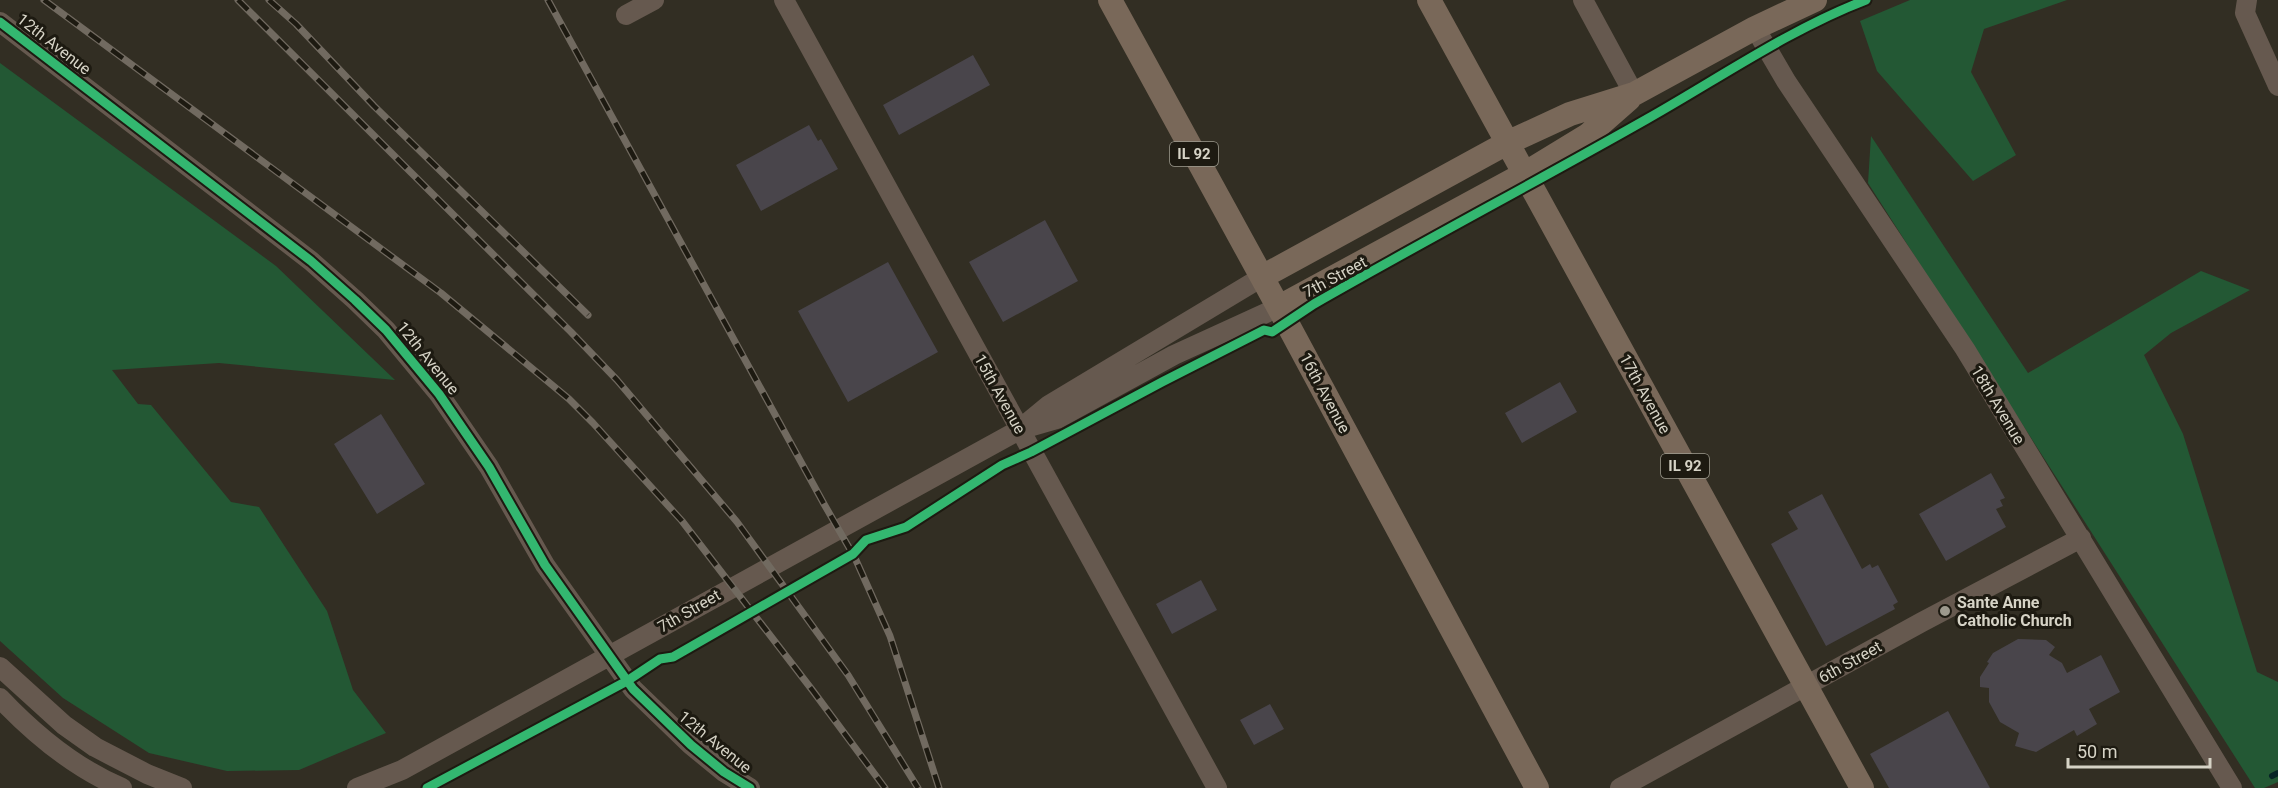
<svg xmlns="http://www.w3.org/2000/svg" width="2278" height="788" font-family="Roboto,sans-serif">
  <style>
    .green { fill: #235834 }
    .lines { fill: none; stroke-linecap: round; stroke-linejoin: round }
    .stream { stroke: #072426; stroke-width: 6 }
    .building { fill: #49454b }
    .minor { stroke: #66594f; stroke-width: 20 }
    .major { stroke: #796859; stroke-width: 24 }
    .rail-casing { stroke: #716a60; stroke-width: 7 }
    .rail { stroke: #1d1a11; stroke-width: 4.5; stroke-dasharray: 14; stroke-linecap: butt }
    .cycleway-casing { stroke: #1d1a11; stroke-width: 13 }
    .cycleway { stroke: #33b770; stroke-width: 9 }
    .poi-dot { fill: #9d998d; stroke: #1d1a11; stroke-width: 2 }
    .labels { text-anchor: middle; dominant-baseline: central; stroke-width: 6; stroke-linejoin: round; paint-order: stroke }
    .shield { fill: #1d1a11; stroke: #9e9c90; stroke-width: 1.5 }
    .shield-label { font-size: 15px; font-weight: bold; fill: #d6d3c6 }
    .street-label { font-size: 16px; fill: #d6d3c6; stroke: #1d1a11 }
    .poi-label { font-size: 16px; font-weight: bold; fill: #d6d3c6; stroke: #1d1a11; text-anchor: start }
  </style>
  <rect width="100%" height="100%" fill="#322e23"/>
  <!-- green -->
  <path class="green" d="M1910 0H2067L1984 29 1971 72 2016 155 1973 181 1877 71 1860 21Z
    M0 63 276 266 395 380 219 363 112 370 138 404 151 405 231 502 259 507 327 611 353 690 386 733 299 770 227 771 149 753 63 698 0 641Z
    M1871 136 2028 373 2201 271 2250 290 2171 333 2144 355 2183 434 2257 672 2278 682V782L2264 788H2255L1868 183Z"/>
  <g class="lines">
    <!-- stream -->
    <path class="stream" d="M2272 776 2278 773"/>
  </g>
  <!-- building -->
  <path class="building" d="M973 55 990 85 899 135 883 105Z
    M809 125 818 141 821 139 838 169 761 211 736 165Z
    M1045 220 1078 281 1003 322 969 262Z
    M888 262 938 352 848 402 798 311Z
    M1560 382 1577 412 1522 443 1505 413Z
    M381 414 425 484 377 514 334 444Z
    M1991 473 2005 498 2000 500 2003 506 1996 509 2006 527 1946 561 1919 514Z
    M1822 494 1862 569 1870 564 1872 568 1878 565 1898 602 1893 605 1895 609 1826 646 1771 544 1798 529 1788 512Z
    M1201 580 1217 610 1172 634 1156 604Z
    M2018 639 2046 640 2055 647 2049 655 2062 663 2067 673 2101 655 2120 692 2089 709 2097 724 2077 736 2074 730 2036 752 2015 746 2019 733 2000 722 1989 702V688L1980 687V677L1989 663 1987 662 1993 653Z
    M1270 704 1284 729 1254 745 1240 720Z
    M1948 711 1990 788H1889L1870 754Z"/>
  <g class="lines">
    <!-- minor -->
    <path class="minor" d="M784 0 1217 788
      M1583 0 1634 94
      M2247 0 2245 13 2278 86
      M626 15 654 0
      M0 22 311 261 355 300 386 330 439 394 489 467 545 565 633 689 691 745 724 772 750 788
      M1755 28 1786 81 1965 349 2232 788
      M1026 424 1049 405 1262 277
      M0 667 64 725 95 747 147 774 182 788
      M0 698C35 735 75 768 122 788
      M357 788 402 770 1019 430 1057 419 1174 355 1279 307
      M1620 788 1922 622 2081 538"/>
    <!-- major -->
    <path class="major" d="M1110 0 1286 321 1537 788
      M1429 0 1862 788
      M1262 277 1507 143 1570 114 1634 94 1755 28 1815 0
      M1279 307 1524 174 1588 135 1629 99"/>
    <defs>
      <path id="rail" d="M44 0 441 293 569 399 593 423 682 521 813 691 885 788
        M238 0 571 332 617 380 737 522 848 675 918 788
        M269 0 296 24 374 106 588 315
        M548 0 824 504 855 558 890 636 939 788"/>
    </defs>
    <!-- rail casing -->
    <use href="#rail" class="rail-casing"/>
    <!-- rail -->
    <use href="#rail" class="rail"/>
    <defs>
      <path id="cycleway" d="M0 22 311 261 355 300 386 330 439 394 489 467 545 565 633 689 691 745 724 772 750 788
        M427 788 627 681 660 659 673 657 853 554 866 540 906 527 1002 465 1031 452 1162 382 1264 330 1272 332 1314 304C1424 241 1536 182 1647 119 1718 79 1790 29 1866 0"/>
    </defs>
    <!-- cycleway casing -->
    <use href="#cycleway" class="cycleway-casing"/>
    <!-- cycleway -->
    <use href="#cycleway" class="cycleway"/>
  </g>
  <!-- markers -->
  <circle class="poi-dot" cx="1945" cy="611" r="6"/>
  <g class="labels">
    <!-- shield labels -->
    <g class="shield">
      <rect x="1170" y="142" width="48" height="24" rx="4.5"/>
      <rect x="1661" y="454" width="48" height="24" rx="4.5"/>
    </g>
    <g class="shield-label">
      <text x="1194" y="154">IL 92</text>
      <text x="1685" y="466">IL 92</text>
    </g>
    <!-- street labels -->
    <g class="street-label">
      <text transform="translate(54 44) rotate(38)">12th Avenue</text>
      <text transform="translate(1335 277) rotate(-28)">7th Street</text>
      <text transform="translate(428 358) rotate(51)">12th Avenue</text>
      <text transform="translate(1325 393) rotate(62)">16th Avenue</text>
      <text transform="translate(1000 394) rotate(61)">15th Avenue</text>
      <text transform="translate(1645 394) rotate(61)">17th Avenue</text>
      <text transform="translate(1998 405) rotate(59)">18th Avenue</text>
      <text transform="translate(689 611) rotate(-30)">7th Street</text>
      <text transform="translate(1850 662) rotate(-29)">6th Street</text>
      <text transform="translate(715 742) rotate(39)">12th Avenue</text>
    </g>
    <!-- poi labels -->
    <g class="poi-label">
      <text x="1957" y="602">Sante Anne<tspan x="1957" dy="18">Catholic Church</tspan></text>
    </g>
  </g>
  <!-- scale -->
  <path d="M2068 758v9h142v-9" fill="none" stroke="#d6d3c6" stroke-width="3"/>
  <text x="2077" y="758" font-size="18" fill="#d6d3c6" stroke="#1d1a11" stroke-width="4.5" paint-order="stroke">50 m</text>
</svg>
